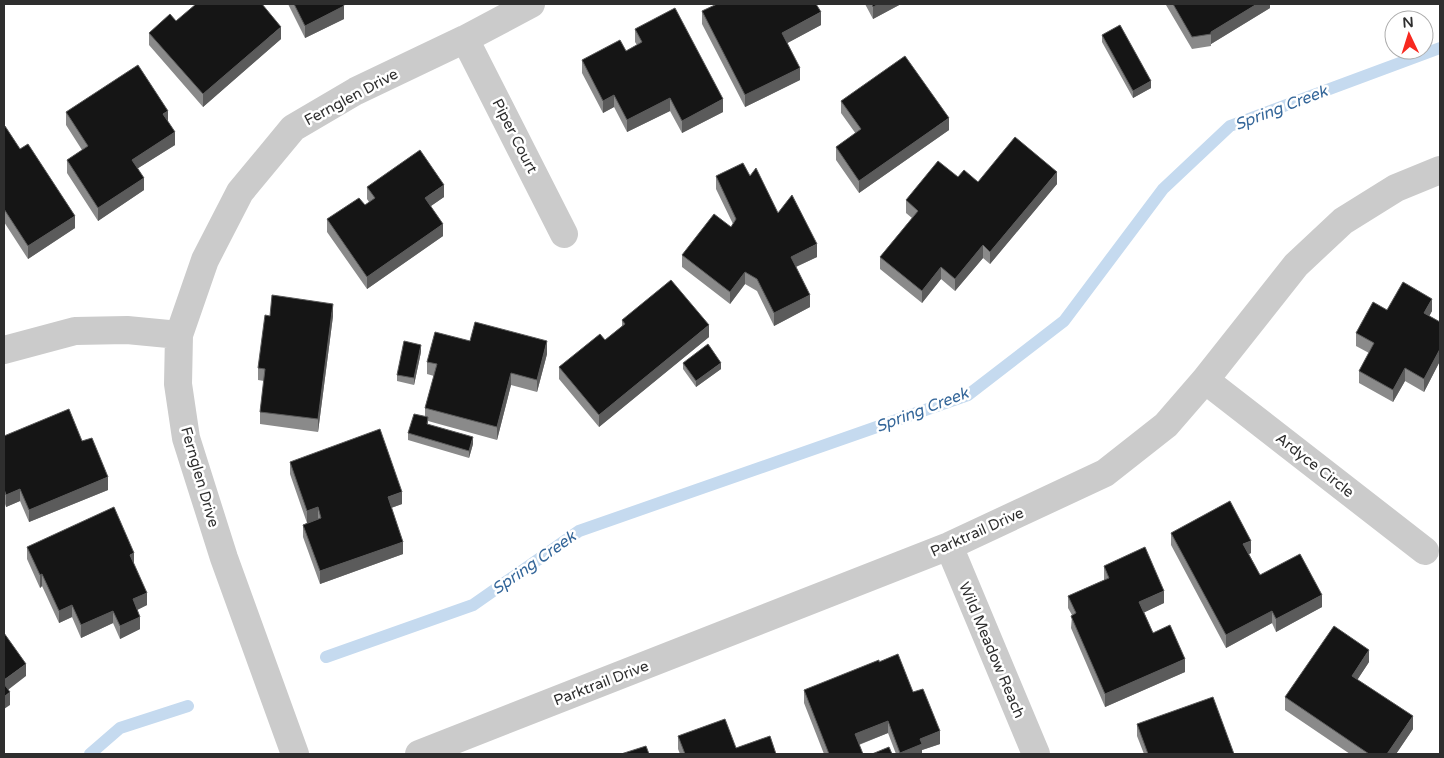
<svg xmlns="http://www.w3.org/2000/svg" width="1444" height="758" font-family="'Varela Round',sans-serif">
  <style>
    .lines { fill: none; stroke-linecap: round; stroke-linejoin: round }
    .stream { stroke: #c5daef; stroke-width: 12 }
    .minor { stroke: #cbcbcb; stroke-width: 28 }
    .wall { fill: #8a8a8a }
    .shaded-wall { fill: #5b5b5b }
    .building { fill: #151515; stroke: #5b5b5b }
    .labels { text-anchor: middle; dominant-baseline: central; stroke-width: 5; stroke-linejoin: round; paint-order: stroke }
    .street-label { font-size: 15px; fill: #2e2e2e; stroke: #fff }
    .water-label { font-size: 16px; font-style: italic; fill: #346699; stroke: #fff }
  </style>
  <rect width="100%" height="100%" fill="#fff"/>
  <g class="lines">
    <!-- stream -->
    <path class="stream" d="M326 657 473 605 579 531 968 395 1064 321 1163 189 1230 126 1440 48
      M90 754 120 728 188 706"/>
    <!-- minor -->
    <path class="minor" d="M465 39 564 234
      M4 350 75 331 127 330 179 335
      M1205 380 1425 551
      M949 546 1036 754
      M295 754 224 558 186 438 178 384 179 335 205 260 240 192 293 128 356 91 465 39 531 4
      M419 754 949 546 1105 473 1166 425 1205 380 1296 265 1343 221 1396 188 1440 170"/>
  </g>
  <!-- wall -->
  <path class="wall" d="M288 4H343L344 19 305 38Z
    M865 4H901L873 19Z
    M1166 4H1270V8L1211 44V46L1192 49 1166 5Z
    M702 11 821 25 787 43 800 80 745 107 702 24Z
    M176 21 281 39 203 107 149 45V33Z
    M635 29 723 112 682 133 670 111 627 132 614 107 603 113 582 73V60L626 51 637 45 635 42Z
    M1102 35 1151 88 1133 98 1102 42Z
    M841 101 949 130 859 193 836 160V147L856 134 841 113Z
    M66 112 168 122 175 145 138 168 144 190 98 221 67 173V160L82 150 66 125Z
    M4 127 75 228 28 259 4 222Z
    M716 176H750L778 213 817 257 796 267 810 307 774 326 757 291 745 284 730 304 682 267V255L731 227 733 224 716 189Z
    M958 177 978 182 1057 184 990 264 983 258 955 291 941 279 922 303 880 269V257L912 218 906 213V200Z
    M367 187 444 197 431 206 443 236 367 289 327 232V219L365 205 369 202 367 199Z
    M1387 310 1432 311 1429 316 1440 322V361L1424 392 1405 381 1393 402 1359 383V371L1369 353 1356 346V333Z
    M270 316H333L318 432 260 424V412L264 381 258 380V368Z
    M622 320 709 337 599 427 559 379V367L605 340 622 326Z
    M470 341 547 354 537 392 511 385 497 440 428 421V424L473 444 469 458 408 440V433L425 416V408L434 376 427 374V362Z
    M421 352 414 385 397 381V375Z
    M683 363 721 369 696 387 683 369Z
    M4 436 82 441 108 490 29 522 20 501 6 507 4 501Z
    M290 462 402 504 391 508 403 554 320 584 303 537V525L307 523 290 474Z
    M1171 533 1251 553 1249 554 1260 575 1322 607 1276 632 1272 623 1226 648 1171 545Z
    M27 547 134 564 147 605 137 610 140 629 120 639 113 623 81 638 72 617 59 623 42 586 40 588 27 559Z
    M1104 566 1164 603 1144 612 1153 633 1185 672 1105 707 1071 628 1072 615 1068 608V596L1104 580Z
    M879 662 913 692 940 744 922 750V754H896L888 733 859 745 863 754H824L804 703V690Z
    M1369 662 1357 680 1413 729 1396 754H1350L1285 710V697Z
    M1137 724 1234 754H1144L1137 736Z
    M678 736 736 748 776 754H680L678 749Z"/>
  <!-- shaded-wall -->
  <path class="shaded-wall" d="M879 4H901L873 19V7Z
    M1257 4H1270V8L1211 44V32Z
    M344 6V19L305 38V26Z
    M821 12V25L782 46V33Z
    M281 27V39L203 107V94Z
    M800 68V80L745 107V95Z
    M1151 81V88L1133 98V91Z
    M614 95V107L603 113V101Z
    M670 98V111L627 132V120Z
    M723 99V112L682 133V121Z
    M168 111V123L163 114Z
    M949 118V130L859 193V181Z
    M175 132V145L132 172V160Z
    M1057 172V184L990 264V252Z
    M144 178V190L98 221V208Z
    M444 185V197L425 210V198Z
    M75 216V228L28 259V246Z
    M443 224V236L367 289V277Z
    M817 244V257L791 269V257Z
    M983 245V258L955 291V279Z
    M941 267V279L922 303V291Z
    M745 272V284L730 304V292Z
    M810 295V307L774 326V313Z
    M1432 299V311L1424 326V313Z
    M333 304V316L318 432V419Z
    M709 325V337L599 427V415Z
    M547 341V354L537 392V380Z
    M421 345V352L414 385V378Z
    M1440 349V361L1424 392V379Z
    M721 363V369L696 387V381Z
    M1405 368V381L1393 402V390Z
    M511 373V385L497 440V427Z
    M473 437V444L469 458V451Z
    M108 477V490L29 522V510Z
    M20 489V501L6 507V495Z
    M402 492V504L388 509V497Z
    M318 507V519L307 524V511Z
    M1251 541V553L1243 557V544Z
    M403 542V554L320 584V571Z
    M134 553V566L130 555Z
    M42 574V586L40 588V575Z
    M1164 591V603L1139 615V602Z
    M147 593V605L133 612V599Z
    M1322 595V607L1276 632V619Z
    M72 605V617L59 623V611Z
    M113 611V623L81 638V625Z
    M1272 611V623L1226 648V635Z
    M140 617V629L120 639V626Z
    M1369 650V662L1352 688V676Z
    M1185 659V672L1105 707V694Z
    M26 664V676L4 693V680Z
    M10 692V705L4 709V697Z
    M1413 716V729L1396 754H1387Z
    M888 721V733L855 746V734Z
    M940 731V744L922 750V754H900V753L920 739Z"/>
  <!-- building -->
  <path class="building" d="M196 4H262L281 27 203 94 149 33 170 14 176 21Z
    M294 4H343L344 6 305 26Z
    M717 4H816L821 12 782 33 800 68 745 95 702 11Z
    M872 4H879L873 7Z
    M1173 4H1257L1211 32V34L1192 37Z
    M675 8 723 99 682 121 670 98 627 120 614 95 603 101 582 60 620 40 626 51 642 42 635 29Z
    M1120 25 1151 81 1133 91 1102 35Z
    M905 56 949 118 859 181 836 147 861 129 841 101Z
    M138 65 168 111 163 114 175 132 132 160 144 178 98 208 67 160 88 146 66 112Z
    M5 126 20 149 28 144 75 216 28 246 4 209V127Z
    M1015 137 1057 172 990 252 983 245 955 279 941 267 922 291 880 257 918 211 906 200 938 161 958 177 964 170 978 182Z
    M420 150 444 185 425 198 443 224 367 277 327 219 359 198 365 205 375 198 367 187Z
    M743 163 750 176 756 168 778 213 792 195 817 244 791 257 810 295 774 313 757 279 745 272 730 292 682 255 714 214 731 227 736 219 716 176Z
    M671 280 709 325 599 415 559 367 600 334 605 340 625 324 622 320Z
    M1403 282 1432 299 1424 313 1440 322V349L1424 379 1405 368 1393 390 1359 371 1374 343 1356 333 1373 302 1387 310Z
    M272 295 333 304 318 419 260 412 265 369 258 368 265 315 270 316Z
    M475 322 547 341 537 380 511 373 497 427 425 408 437 364 427 362 435 332 470 341Z
    M404 341 421 345 414 378 397 375Z
    M708 344 721 363 696 381 683 363Z
    M69 409 82 441 92 438 108 477 29 510 20 489 6 495 4 489V436Z
    M414 414 428 417 427 424 473 437 469 451 408 433Z
    M380 429 402 492 388 497 403 542 320 571 303 525 321 518 318 507 307 511 290 462Z
    M1230 501 1251 541 1243 544 1260 575 1300 554 1322 595 1276 619 1272 611 1226 635 1171 533Z
    M114 507 134 553 130 555 147 593 133 599 140 617 120 626 113 611 81 625 72 605 59 611 42 574 40 575 27 547Z
    M1145 547 1164 591 1139 602 1153 633 1170 625 1185 659 1105 694 1071 616 1076 613 1068 596 1109 578 1104 566Z
    M1334 626 1369 650 1352 676 1413 716 1387 754H1369L1285 697Z
    M4 633 26 664 4 680Z
    M898 654 913 692 923 689 940 731 920 739 922 744 900 753 888 721 855 734 863 754H829L804 690 879 660V662Z
    M4 684 10 692 4 697Z
    M1213 697 1234 754H1148L1137 724Z
    M725 719 736 748 770 736 776 754H685L678 736Z
    M646 746 649 754H621Z
    M889 747 892 754H872Z"/>
  <g class="labels">
    <!-- street labels -->
    <g class="street-label">
      <text transform="translate(351 97) rotate(-28)">Fernglen Drive</text>
      <text transform="translate(515 136) rotate(63)">Piper Court</text>
      <text transform="translate(1315 465) rotate(38)">Ardyce Circle</text>
      <text transform="translate(200 477) rotate(74)">Fernglen Drive</text>
      <text transform="translate(977 532) rotate(-24)">Parktrail Drive</text>
      <text transform="translate(992 650) rotate(67)">Wild Meadow Reach</text>
      <text transform="translate(601 683) rotate(-21)">Parktrail Drive</text>
    </g>
    <!-- water labels -->
    <g class="water-label">
      <text transform="translate(1281 108) rotate(-21)">Spring Creek</text>
      <text transform="translate(922 410) rotate(-21)">Spring Creek</text>
      <text transform="translate(534 563) rotate(-35)">Spring Creek</text>
    </g>
  </g>
  <!-- border -->
  <rect width="1444" height="758" fill="none" stroke="#2e2e2e" stroke-width="10"/>
  <!-- north arrow -->
  <g transform="translate(1409 35) rotate(356)"><circle r="24" fill="#ffffff" stroke="#ababab"/>
  <path d="M0-4L9 19L0 12L-9 19Z" fill="#f7281f"/>
  <text y="-8" font-size="14" font-weight="bold" text-anchor="middle" fill="#2e2e2e">N</text>
  </g>
</svg>
